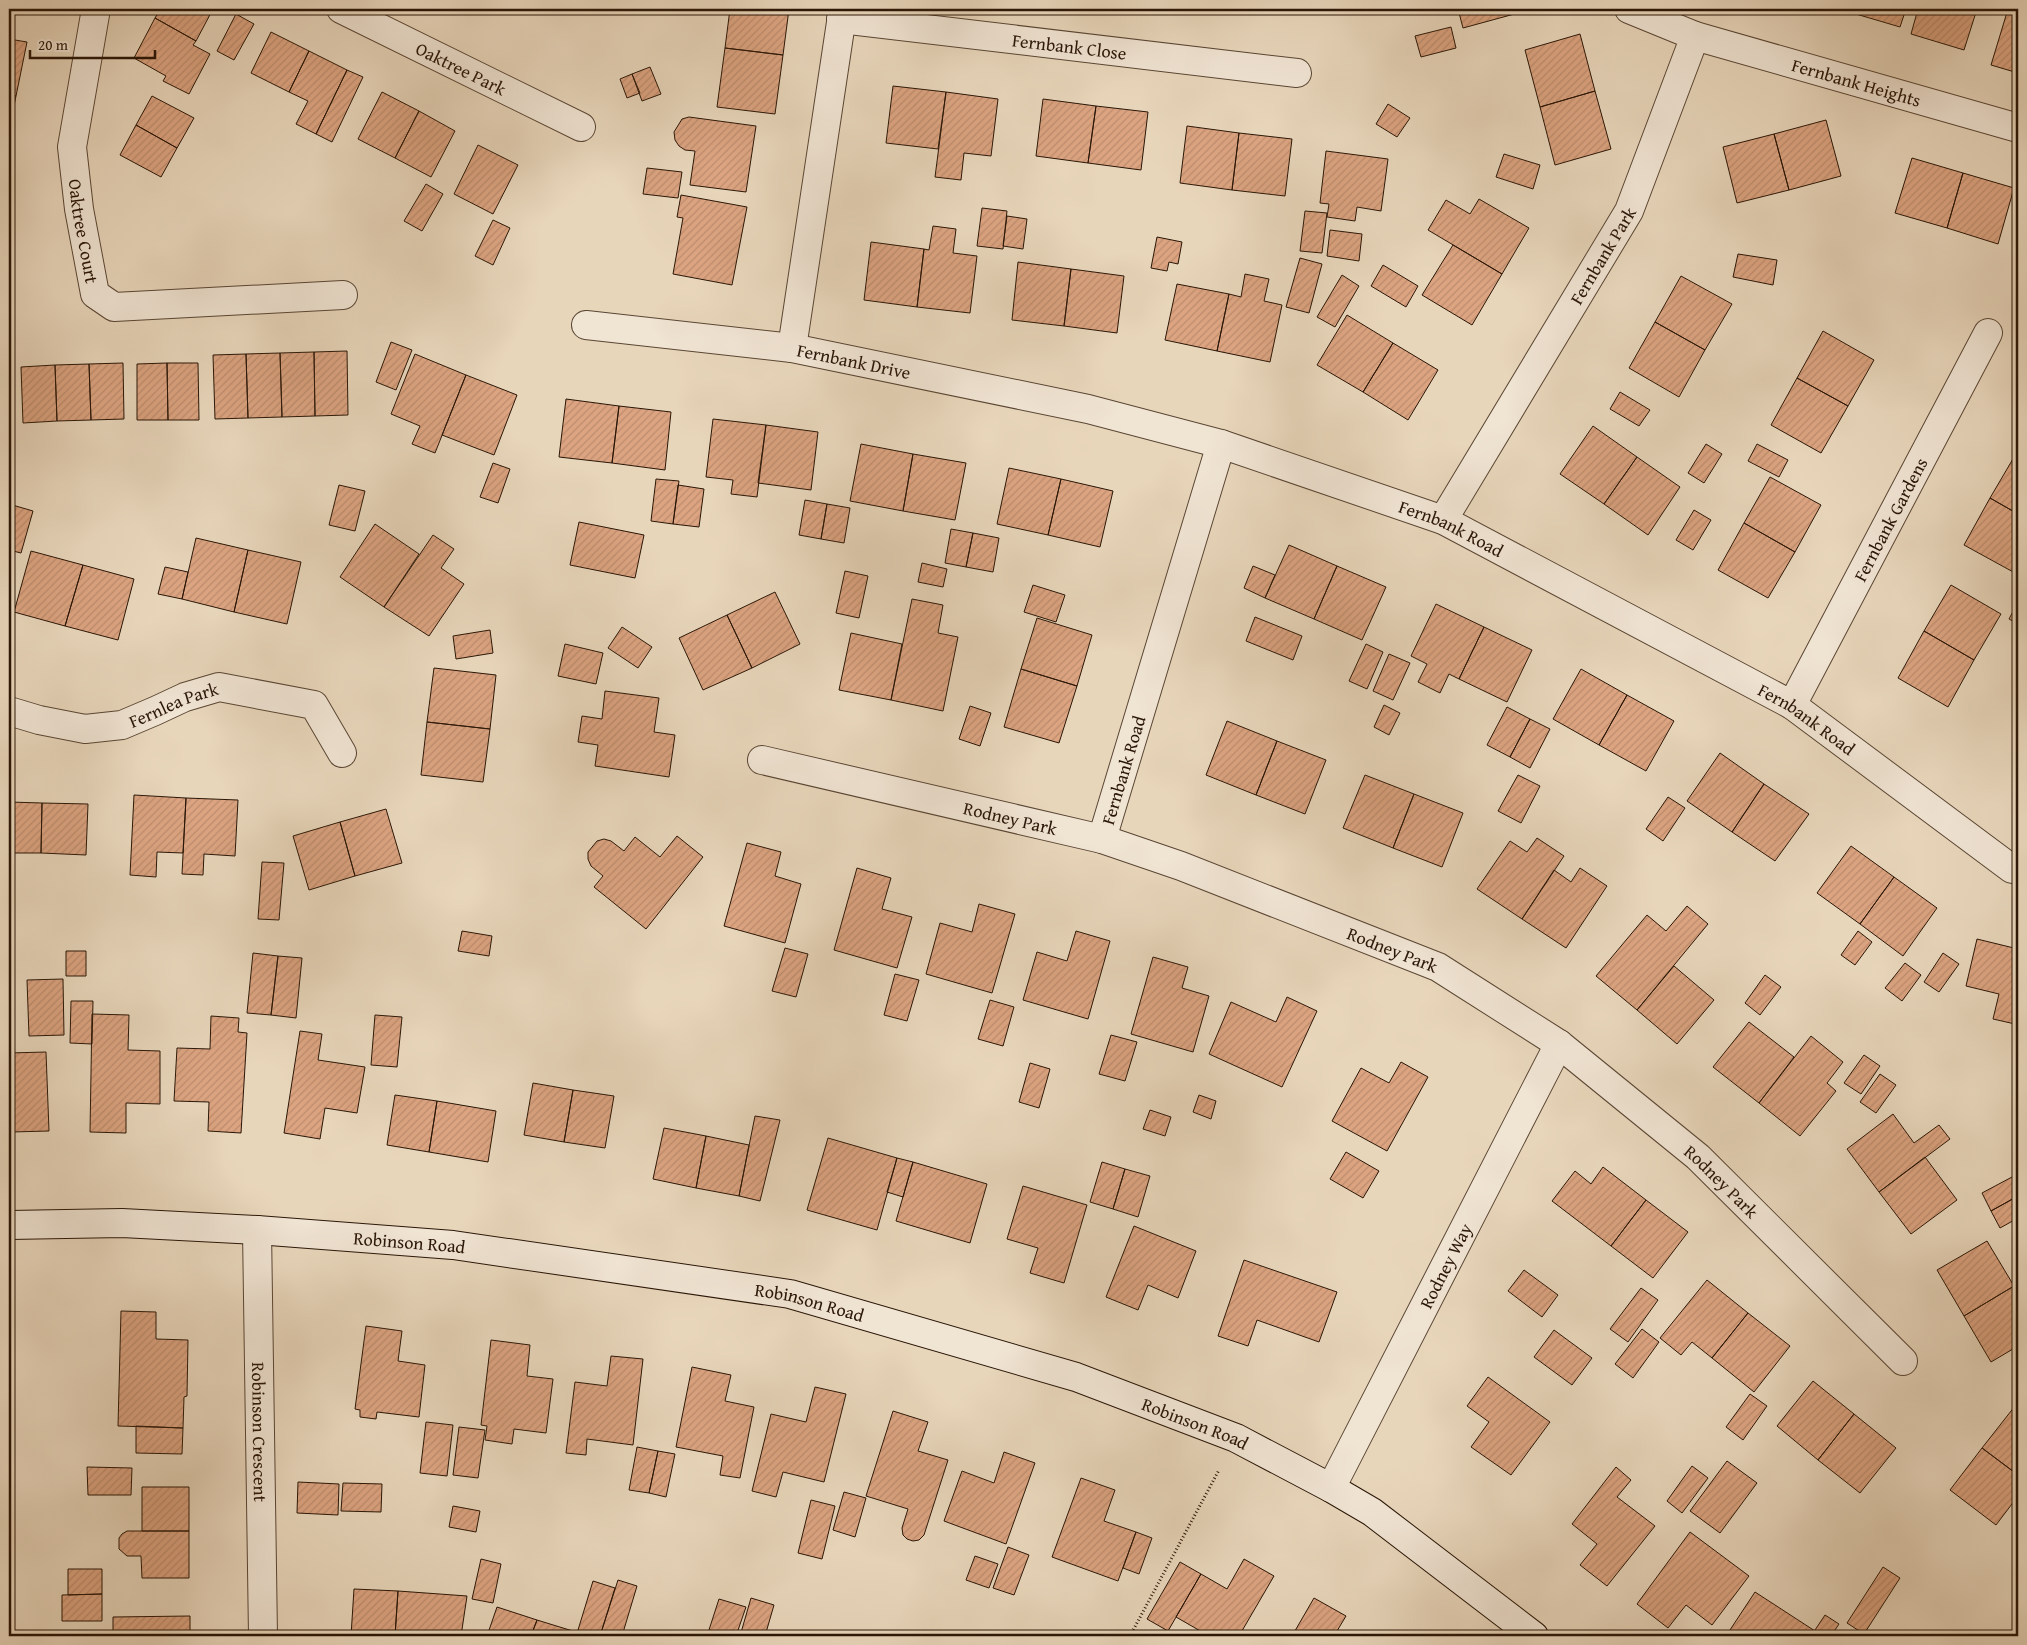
<svg xmlns="http://www.w3.org/2000/svg" width="2027" height="1645" font-family="'Gentium Book Plus',serif">
  <style>
    .building { fill: url(#building-hatch); stroke: #2a1607 }
    .lines { fill: none; stroke-linecap: round; stroke-linejoin: round }
    .street-casing { stroke: #5a4634; stroke-width: 30 }
    .secondary-casing { stroke: #2a1607; stroke-width: 30 }
    .path { stroke: #2a1607; stroke-width: 3; stroke-dasharray: 1 2.5; stroke-linecap: butt }
    .street { stroke: #f0e4d3; stroke-width: 28 }
    .secondary { stroke: #f0e4d3; stroke-width: 28 }
    .labels { text-anchor: middle; dominant-baseline: central; stroke-width: 4; stroke-linejoin: round; paint-order: stroke }
    .street-label { font-size: 18px; fill: #2a1607; stroke: #f0e4d3 }
  </style>
  <defs>
    <pattern id="building-hatch" width="6" height="6" patternUnits="userSpaceOnUse" patternTransform="scale(1.25)"><rect width="6" height="6" fill="#dca481"/><path d="M-1 1l2-2M0 6l6-6M5 7l2-2" fill="none" stroke="#bd8c6e"/></pattern>
  </defs>
  <rect width="100%" height="100%" fill="#e8d6bb"/>
  <filter id="stains"><feTurbulence type="fractalNoise" baseFrequency=".004" numOctaves="4"/><feColorMatrix values="0 0 0 0 .2 0 0 0 0 .09 0 0 0 0 .02 0 0 0 .5 -.17"/></filter>
  <radialGradient id="worn" r=".72"><stop offset=".6" stop-color="#630" stop-opacity="0"/><stop offset="1" stop-color="#630" stop-opacity=".3"/></radialGradient>
  <!-- building -->
  <path class="building" d="M160 9H213L196 41 155 18Z
    M730 9H789L783 55 725 48Z
    M1458 9H1517L1518 13 1463 28Z
    M1839 9H1906L1900 27Z
    M1918 9H1977L1964 50 1911 34Z
    M2008 9H2018V73L1991 65Z
    M236 14 254 24 234 60 217 51Z
    M155 18 196 41 193 45 210 54 189 94 163 81 166 76 134 58Z
    M1451 27 1456 48 1421 57 1415 36Z
    M271 32 309 51 289 92 251 73Z
    M1580 34 1595 91 1540 107 1525 50Z
    M9 39 27 42 16 96 9 94Z
    M725 48 783 55 775 114 717 107Z
    M309 51 347 70 316 134 296 124 308 101 289 92Z
    M650 67 661 94 642 101 632 74Z
    M347 70 363 77 332 142 316 134Z
    M632 74 640 93 627 98 620 79Z
    M893 86 946 92 938 149 886 143Z
    M1595 91 1611 149 1555 165 1540 107Z
    M382 92 419 111 395 158 358 139Z
    M946 92 998 99 991 156 964 153 961 180 935 177Z
    M9 94 16 96 9 131Z
    M152 96 194 118 177 148 136 125Z
    M1043 99 1096 106 1088 163 1036 156Z
    M1388 104 1410 118 1397 137 1376 124Z
    M1096 106 1148 112 1141 170 1088 163Z
    M419 111 455 131 431 177 395 158Z
    M689 117 756 126 746 192 690 185 695 151 685 150 679 146 675 140 674 132 682 119Z
    M1826 120 1841 176 1789 190 1774 134Z
    M136 125 177 148 161 177 120 155Z
    M1187 126 1239 133 1232 190 1180 183Z
    M1239 133 1292 139 1285 196 1232 190Z
    M1774 134 1789 190 1737 203 1723 147Z
    M478 145 518 165 493 214 454 194Z
    M1326 151 1388 159 1381 211 1357 207 1355 221 1327 217 1329 204 1320 203Z
    M1504 154 1540 165 1533 189 1496 177Z
    M1912 158 1963 173 1947 228 1895 213Z
    M647 168 682 172 678 198 643 194Z
    M1963 173 2014 188 1998 244 1947 228Z
    M426 184 443 194 422 231 404 221Z
    M681 195 747 207 732 285 673 274 683 218 677 217Z
    M1479 199 1529 228 1502 274 1428 230 1446 200 1470 214Z
    M982 208 1007 211 1003 249 977 246Z
    M1305 211 1327 213 1322 253 1300 251Z
    M1007 216 1027 219 1023 249 1003 246Z
    M493 220 510 228 493 265 475 256Z
    M933 226 956 229 953 253 977 256 970 313 917 307 924 249 929 250Z
    M1330 230 1362 234 1359 261 1327 256Z
    M1157 237 1182 242 1178 264 1169 262 1167 271 1151 268Z
    M871 242 924 249 917 307 864 300Z
    M1453 245 1502 274 1472 325 1422 295Z
    M1738 254 1777 260 1773 285 1733 277Z
    M1300 258 1322 264 1309 313 1286 307Z
    M1018 262 1071 269 1064 326 1012 320Z
    M1383 265 1418 286 1406 307 1371 286Z
    M1071 269 1124 276 1117 333 1064 326Z
    M1245 274 1269 279 1264 301 1282 305 1270 362 1217 351 1229 294 1241 297Z
    M1342 275 1359 286 1335 327 1317 317Z
    M1681 276 1732 304 1705 350 1655 322Z
    M1177 284 1229 294 1217 351 1165 340Z
    M1347 315 1393 343 1363 392 1317 365Z
    M1655 322 1705 350 1679 397 1629 368Z
    M1823 331 1874 360 1848 406 1797 378Z
    M391 342 412 350 396 390 376 382Z
    M1393 343 1438 370 1408 420 1363 392Z
    M347 351 348 415 315 416 314 352Z
    M314 352 315 416 282 417 280 353Z
    M280 353 282 417 248 418 246 354Z
    M246 354 248 418 215 419 213 355Z
    M415 354 466 375 435 453 412 444 420 426 391 414Z
    M123 363 124 419 91 420 89 364Z
    M167 363 168 420H137V364Z
    M167 363H198L199 420H168Z
    M89 364 91 420 57 421 55 365Z
    M55 365 57 421 23 423 21 367Z
    M466 375 517 395 494 455 442 435Z
    M1797 378 1848 406 1821 453 1771 425Z
    M1620 392 1650 410 1639 426 1610 409Z
    M566 399 619 406 612 463 559 457Z
    M619 406 671 412 665 470 612 463Z
    M713 419 766 425 757 497 731 494 733 480 706 477Z
    M766 425 818 432 811 490 758 483Z
    M1593 426 1637 457 1604 504 1560 474Z
    M861 444 913 454 903 511 850 501Z
    M1706 444 1722 454 1704 483 1688 473Z
    M1757 444 1788 460 1779 477 1748 461Z
    M2017 452 2018 453V514L1990 498Z
    M913 454 966 463 955 520 903 511Z
    M1637 457 1680 487 1648 535 1604 504Z
    M493 463 510 469 498 503 480 497Z
    M1009 468 1061 479 1048 535 997 524Z
    M1770 477 1821 505 1795 552 1744 523Z
    M656 479 679 481 673 524 651 521Z
    M1061 479 1113 491 1100 547 1048 535Z
    M339 485 365 491 355 531 329 525Z
    M678 485 704 489 699 527 673 524Z
    M1990 498 2018 514V567L2015 573 1964 545Z
    M805 500 827 504 821 539 799 535Z
    M9 504 33 511 21 553 9 550Z
    M827 504 850 508 844 543 821 539Z
    M1694 510 1711 520 1693 550 1676 540Z
    M579 522 644 535 635 578 570 565Z
    M1744 523 1795 552 1768 598 1718 570Z
    M375 524 419 554 384 607 340 577Z
    M951 529 973 533 966 567 945 563Z
    M973 533 999 538 993 572 966 567Z
    M433 535 454 549 441 568 464 584 429 636 384 607Z
    M196 538 248 550 234 612 182 599Z
    M1289 545 1337 566 1314 619 1265 598Z
    M248 550 301 562 287 624 234 612Z
    M31 551 83 565 65 626 14 612Z
    M922 563 947 569 943 587 918 582Z
    M83 565 134 579 118 640 65 626Z
    M1253 566 1275 575 1265 598 1244 588Z
    M1337 566 1386 587 1362 640 1314 619Z
    M165 567 188 572 182 599 158 594Z
    M845 571 868 576 859 618 836 613Z
    M1033 585 1065 595 1056 622 1024 612Z
    M1951 585 2001 614 1974 660 1924 631Z
    M775 592 800 644 752 668 727 615Z
    M912 599 943 605 938 633 958 637 943 711 891 700Z
    M2018 602V624L2009 619Z
    M1436 604 1484 627 1459 679 1449 674 1440 693 1418 682 1427 664 1411 656Z
    M727 615 752 668 703 690 679 638Z
    M1255 617 1302 636 1293 660 1246 641Z
    M1037 618 1092 635 1077 686 1021 669Z
    M622 627 652 647 638 668 608 648Z
    M1484 627 1532 650 1507 702 1459 679Z
    M490 630 493 653 456 659 453 636Z
    M1924 631 1974 660 1948 707 1898 678Z
    M851 633 902 644 891 700 839 690Z
    M565 644 603 653 596 684 558 676Z
    M1366 644 1383 652 1367 689 1349 681Z
    M1389 654 1410 663 1393 700 1373 691Z
    M434 668 496 675 490 729 427 722Z
    M1021 669 1077 686 1059 743 1004 727Z
    M1581 669 1627 695 1599 745 1553 719Z
    M605 691 659 698 654 732 675 735 669 777 595 766 598 745 578 742 582 716 602 719Z
    M1627 695 1674 721 1646 771 1599 745Z
    M1384 705 1400 713 1389 735 1374 727Z
    M970 706 991 713 980 746 959 739Z
    M1507 707 1530 719 1510 757 1487 745Z
    M1530 719 1550 729 1530 768 1510 757Z
    M1227 721 1277 741 1256 795 1206 775Z
    M427 722 490 729 483 782 421 775Z
    M1277 741 1326 760 1305 814 1256 795Z
    M1720 753 1764 784 1732 832 1687 801Z
    M1365 775 1414 794 1393 848 1343 828Z
    M1518 775 1540 786 1521 823 1498 811Z
    M1764 784 1809 814 1775 861 1732 832Z
    M1414 794 1463 813 1442 867 1393 848Z
    M134 795 186 798 183 853 157 852 156 877 130 875Z
    M1668 797 1685 808 1663 841 1646 829Z
    M186 798 238 800 235 856 204 854 203 875 182 874Z
    M9 802 42 803 41 853H9Z
    M42 803 88 804 86 855 41 853Z
    M386 809 402 863 355 876 340 822Z
    M340 822 355 876 309 890 293 836Z
    M677 836 703 857 646 929 594 887 603 876 591 866 588 859V852L597 841 604 839 611 841 624 851 635 837 660 857Z
    M1537 838 1564 856 1522 919 1477 889 1510 841 1527 852Z
    M747 843 781 852 775 876 801 884 785 943 724 926Z
    M1851 846 1894 877 1860 924 1817 893Z
    M262 862 284 863 279 920 258 919Z
    M857 868 891 878 882 909 912 917 897 968 834 950Z
    M1580 868 1607 886 1566 948 1522 919 1554 870 1571 882Z
    M1894 877 1937 908 1903 956 1860 924Z
    M979 904 1015 914 992 993 926 974 940 923 972 932Z
    M1687 906 1708 924 1637 1010 1596 976 1647 915 1666 931Z
    M462 931 492 936 489 956 458 951Z
    M1076 931 1110 941 1088 1019 1023 1000 1037 952 1067 961Z
    M1858 931 1872 942 1855 965 1841 955Z
    M1977 939 2018 949V1012L2015 1024 1993 1019 1999 994 1966 986Z
    M785 948 808 954 796 997 772 991Z
    M66 951H86V976H66Z
    M253 953 278 956 271 1015 247 1013Z
    M1943 953 1959 964 1939 992 1924 982Z
    M278 956 302 958 296 1018 271 1015Z
    M1153 957 1188 967 1182 988 1209 996 1193 1052 1131 1034Z
    M1905 963 1921 975 1902 1001 1885 988Z
    M1674 966 1714 1000 1677 1044 1637 1010Z
    M895 974 919 980 907 1021 884 1015Z
    M1765 975 1781 987 1760 1015 1745 1003Z
    M63 979 64 1035 29 1036 27 980Z
    M1287 997 1317 1011 1282 1087 1209 1054 1231 1002 1276 1022Z
    M990 1000 1014 1007 1003 1046 978 1039Z
    M71 1001H93L92 1044 70 1043Z
    M92 1014 129 1015 128 1050 160 1051V1104L126 1103V1133L90 1132Z
    M375 1015 402 1017 397 1067 371 1065Z
    M211 1016 239 1018 238 1032 247 1033 241 1133 208 1131 209 1102 174 1101 177 1048 210 1049Z
    M1749 1022 1794 1057 1759 1103 1713 1067Z
    M300 1031 322 1034 318 1060 365 1067 357 1113 325 1108 320 1139 284 1133Z
    M1111 1035 1137 1042 1125 1081 1099 1074Z
    M1811 1036 1843 1062 1827 1083 1836 1091 1800 1136 1759 1103Z
    M46 1052 49 1131 11 1132 9 1053Z
    M1864 1055 1880 1066 1861 1094 1844 1083Z
    M1401 1062 1428 1077 1387 1151 1332 1121 1361 1068 1389 1083Z
    M1030 1063 1050 1069 1039 1108 1019 1102Z
    M1880 1074 1896 1085 1876 1113 1860 1102Z
    M533 1083 573 1090 564 1142 524 1135Z
    M573 1090 614 1096 605 1148 564 1142Z
    M395 1095 437 1101 429 1152 387 1145Z
    M1199 1095 1216 1101 1211 1119 1193 1112Z
    M437 1101 496 1111 488 1162 429 1152Z
    M1150 1110 1171 1117 1165 1136 1143 1129Z
    M1893 1114 1914 1143 1939 1125 1950 1139 1879 1192 1847 1149Z
    M755 1116 780 1120 760 1201 739 1196Z
    M664 1128 706 1136 696 1188 653 1179Z
    M706 1136 749 1145 739 1196 696 1188Z
    M828 1138 897 1158 877 1230 807 1210Z
    M1346 1152 1379 1171 1363 1198 1330 1179Z
    M1925 1157 1957 1200 1911 1234 1879 1192Z
    M897 1158 913 1162 903 1197 887 1192Z
    M913 1162 987 1184 970 1243 896 1221Z
    M1102 1162 1125 1169 1113 1209 1090 1202Z
    M1603 1167 1646 1200 1611 1246 1552 1201 1575 1171 1591 1184Z
    M1125 1169 1150 1176 1138 1217 1113 1209Z
    M2012 1177 2018 1188V1196L1991 1211 1982 1193Z
    M1023 1186 1087 1205 1064 1283 1030 1273 1038 1248 1007 1239Z
    M2018 1196V1218L2000 1228 1991 1211Z
    M1646 1200 1688 1232 1653 1278 1611 1246Z
    M1134 1226 1196 1251 1178 1298 1148 1285 1138 1310 1106 1297Z
    M1987 1241 2014 1286 1964 1316 1937 1270Z
    M1244 1260 1337 1292 1319 1342 1257 1320 1248 1346 1218 1336Z
    M1524 1270 1558 1295 1542 1317 1508 1291Z
    M1707 1280 1748 1313 1712 1358 1692 1342 1681 1355 1660 1338Z
    M2014 1286 2018 1294V1346L1991 1362 1964 1316Z
    M1641 1288 1658 1300 1628 1342 1610 1329Z
    M121 1311 156 1312V1339L188 1340 187 1396 184 1397 183 1428 118 1426Z
    M1748 1313 1790 1346 1754 1392 1712 1358Z
    M366 1326 402 1331 398 1361 425 1365 419 1417 377 1412 376 1419 360 1417V1410L355 1409Z
    M1642 1329 1659 1342 1633 1378 1615 1364Z
    M1554 1330 1592 1358 1572 1385 1534 1357Z
    M491 1340 530 1345 527 1376 553 1379 546 1433 514 1429 512 1444 485 1440 487 1426 481 1425Z
    M611 1356 643 1359 633 1445 587 1439 586 1455 566 1453 575 1382 607 1386Z
    M692 1367 731 1375 725 1401 754 1407 740 1478 720 1475 723 1456 676 1447Z
    M1488 1377 1550 1422 1511 1475 1471 1447 1489 1422 1467 1406Z
    M1813 1381 1854 1414 1818 1460 1777 1426Z
    M815 1387 846 1394 824 1482 783 1472 776 1497 752 1491 771 1414 806 1422Z
    M1750 1394 1767 1406 1743 1440 1726 1427Z
    M2015 1406 2018 1408V1475L1982 1448Z
    M893 1411 928 1422 918 1451 948 1460 924 1535 919 1540 913 1541 907 1539 903 1535 902 1528 908 1509 866 1496Z
    M1854 1414 1896 1448 1860 1493 1818 1460Z
    M426 1422 453 1425 447 1476 420 1473Z
    M136 1426 183 1428 182 1454 136 1453Z
    M459 1427 485 1430 478 1478 453 1475Z
    M637 1447 658 1451 649 1493 629 1490Z
    M1982 1448 2018 1475V1496L1996 1525 1950 1490Z
    M658 1451 675 1454 666 1497 649 1493Z
    M1004 1452 1035 1463 1006 1544 944 1521 962 1471 994 1483Z
    M1727 1461 1757 1483 1720 1533 1690 1511Z
    M1692 1466 1708 1478 1682 1513 1667 1501Z
    M87 1467 132 1468 131 1495H88Z
    M1616 1467 1631 1480 1617 1497 1655 1526 1607 1586 1580 1565 1597 1544 1572 1524Z
    M1081 1478 1115 1490 1104 1521 1136 1532 1118 1581 1052 1557Z
    M298 1482 339 1484 338 1515 297 1513Z
    M343 1483 382 1484 381 1512 341 1511Z
    M142 1487H189V1531H142Z
    M844 1492 866 1498 855 1537 833 1530Z
    M811 1500 835 1506 822 1559 798 1553Z
    M453 1506 480 1511 476 1532 449 1527Z
    M127 1531H189V1578H142L141 1556H127L119 1549V1538L122 1534Z
    M1136 1532 1152 1538 1139 1574 1123 1568Z
    M1690 1532 1749 1576 1712 1625 1686 1605 1668 1628 1637 1604Z
    M1008 1547 1029 1555 1014 1595 993 1588Z
    M975 1556 998 1564 989 1588 966 1580Z
    M481 1559 501 1564 493 1603 472 1599Z
    M1244 1559 1274 1576 1239 1636H1209L1176 1617 1201 1574 1227 1589Z
    M1180 1562 1201 1574 1168 1631 1147 1619Z
    M1883 1567 1900 1578 1864 1634 1847 1623Z
    M68 1569H102V1594L68 1595Z
    M618 1580 637 1586 622 1636H600Z
    M593 1581 615 1588 600 1636 578 1630Z
    M354 1589 398 1591 395 1636H351Z
    M398 1591 467 1596 461 1636H395Z
    M1755 1592 1815 1631 1811 1636H1726Z
    M102 1594V1621H62V1595Z
    M751 1598 774 1605 765 1636H740Z
    M1314 1598 1346 1616 1334 1636H1292Z
    M719 1599 746 1607 736 1636H707Z
    M497 1607 537 1620 531 1636H487Z
    M1825 1615 1839 1624 1831 1636H1811Z
    M190 1616V1636H113V1617Z
    M537 1620 576 1632 574 1636H531Z"/>
  <g class="lines">
    <defs>
      <g id="street">
        <path id="s1" d="M96 9 72 147 79 209 95 294 114 307 343 295"/>
        <path id="s2" d="M341 9 581 127"/>
        <path id="s3" d="M843 9 792 348 1088 409 1221 444"/>
        <path id="s4" d="M841 19 1297 73"/>
        <path id="s5" d="M1695 36 2018 128"/>
        <path d="M586 325 792 348"/>
        <path id="s6" d="M1443 520 1629 211 1695 36 1629 9"/>
        <path id="s7" d="M1792 705 1988 333"/>
        <path id="s8" d="M9 711 39 720 85 729 122 725 155 711 185 697 219 687 314 705 342 753"/>
        <path id="s9" d="M762 760 1102 839 1181 866 1438 967 1559 1044 1698 1157 1903 1361"/>
        <path id="s10" d="M1102 839 1221 444 1443 520 1792 705 2012 869"/>
        <path id="s11" d="M257 1230 263 1636"/>
        <path id="s12" d="M1331 1488 1559 1044"/>
      </g>
      <g id="secondary">
        <path id="s13" d="M9 1225 122 1223 257 1230 453 1245 790 1294 1076 1377 1236 1438 1331 1488 1372 1512 1534 1636"/>
      </g>
    </defs>
    <!-- street casing -->
    <use href="#street" class="street-casing"/>
    <!-- secondary casing -->
    <use href="#secondary" class="secondary-casing"/>
    <!-- path -->
    <path class="path" d="M1130 1636 1219 1470"/>
    <!-- street -->
    <use href="#street" class="street"/>
    <!-- secondary -->
    <use href="#secondary" class="secondary"/>
  </g>
  <g class="labels">
    <!-- street labels -->
    <g class="street-label">
      <text stroke="none"><textPath href="#s4" startOffset="230">Fernbank Close</textPath></text>
      <text stroke="none"><textPath href="#s2" startOffset="134">Oaktree Park</textPath></text>
      <text stroke="none"><textPath href="#s5" startOffset="168">Fernbank Heights</textPath></text>
      <text stroke="none"><textPath href="#s1" startOffset="225">Oaktree Court</textPath></text>
      <text stroke="none"><textPath href="#s6" startOffset="309">Fernbank Park</textPath></text>
      <text stroke="none"><textPath href="#s3" startOffset="406">Fernbank Drive</textPath></text>
      <text stroke="none"><textPath href="#s7" startOffset="210">Fernbank Gardens</textPath></text>
      <text stroke="none"><textPath href="#s10" startOffset="658">Fernbank Road</textPath></text>
      <text stroke="none"><textPath href="#s8" startOffset="171">Fernlea Park</textPath></text>
      <text stroke="none"><textPath href="#s10" startOffset="1062">Fernbank Road</textPath></text>
      <text stroke="none"><textPath href="#s10" startOffset="72">Fernbank Road</textPath></text>
      <text stroke="none"><textPath href="#s9" startOffset="255">Rodney Park</textPath></text>
      <text stroke="none"><textPath href="#s9" startOffset="660">Rodney Park</textPath></text>
      <text stroke="none"><textPath href="#s9" startOffset="1065">Rodney Park</textPath></text>
      <text stroke="none"><textPath href="#s13" startOffset="401">Robinson Road</textPath></text>
      <text stroke="none"><textPath href="#s12" startOffset="250">Rodney Way</textPath></text>
      <text stroke="none"><textPath href="#s13" startOffset="806">Robinson Road</textPath></text>
      <text stroke="none"><textPath href="#s13" startOffset="1211">Robinson Road</textPath></text>
      <text stroke="none"><textPath href="#s11" startOffset="202">Robinson Crescent</textPath></text>
    </g>
  </g>
  <!-- margin -->
  <rect width="2027" height="1645" fill="none" stroke="#e8d6bb" stroke-width="30"/>
  <rect x="10" y="10" width="2007" height="1625" fill="none" stroke="#2a1607" stroke-width="2.5"/>
  <rect x="15" y="15" width="1997" height="1615" fill="none" stroke="#2a1607"/>
  <!-- scale -->
  <path d="M30 50v8h125v-8" fill="none" stroke="#2a1607" stroke-width="2.5"/>
  <text x="38" y="50" font-size="15" fill="#2a1607" stroke="#f0e4d3" stroke-width="4" paint-order="stroke">20 m</text>
  <rect width="100%" height="100%" filter="url(#stains)"/>
  <rect width="100%" height="100%" fill="url(#worn)"/>
</svg>
